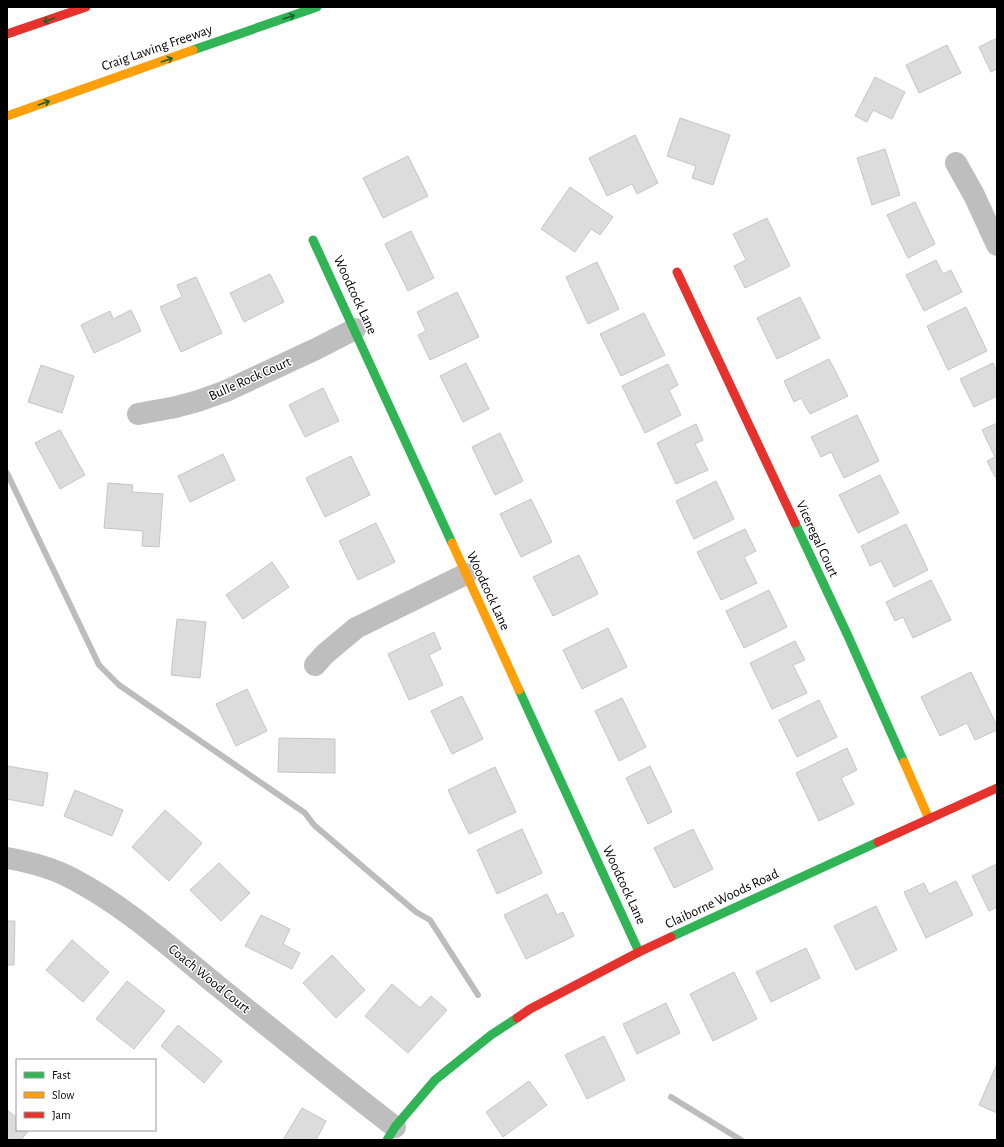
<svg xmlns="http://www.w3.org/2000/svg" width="1004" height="1147" font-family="'Alegreya Sans',sans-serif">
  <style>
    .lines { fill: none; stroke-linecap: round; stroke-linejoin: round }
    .stream { stroke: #bcbcbc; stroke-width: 6 }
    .building { fill: #dcdcdc; stroke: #c5c5c5 }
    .street { stroke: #bebebe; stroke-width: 22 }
    .fast { stroke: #30b455; stroke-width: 9 }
    .slow { stroke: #ff9f0a; stroke-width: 9 }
    .jam { stroke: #e5322d; stroke-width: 9 }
    .oneway { stroke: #1a632f }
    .labels { text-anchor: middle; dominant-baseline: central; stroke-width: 3; stroke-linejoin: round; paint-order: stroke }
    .street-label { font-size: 14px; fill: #000; stroke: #fff }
  </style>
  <rect width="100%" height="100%" fill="#fff"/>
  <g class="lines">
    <!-- stream -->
    <path class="stream" d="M7 473 99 665 119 685 305 813 314 825 416 912 430 920 478 995
      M671 1097 741 1140"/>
  </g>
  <!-- building -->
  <path class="building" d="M997 38V69L991 72 979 47Z
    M947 45 961 73 919 93 906 65Z
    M875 77 905 92 892 119 873 110 867 122 855 116Z
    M680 118 730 135 713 185 692 178 696 166 667 156Z
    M635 135 658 183 637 194 632 184 607 196 589 158Z
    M885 149 900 195 872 205 857 158Z
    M408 156 428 196 383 218 363 178Z
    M570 187 613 217 600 235 591 229 575 252 541 229Z
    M915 202 935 244 908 258 887 215Z
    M767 218 790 266 745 288 734 266 746 260 733 234Z
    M411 231 434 278 408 291 385 244Z
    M936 260 943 274 951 270 962 292 924 311 906 275Z
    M597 262 619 309 588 324 566 277Z
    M270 274 284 302 244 322 230 293Z
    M196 277 222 333 181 352 160 307 182 297 177 285Z
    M457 292 479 337 430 360 418 335 426 331 417 312Z
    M800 297 820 338 777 359 757 318Z
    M966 307 987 351 948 370 927 326Z
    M131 310 141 331 94 353 81 325 110 311 113 319Z
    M644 313 665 355 621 376 600 334Z
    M829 359 848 396 810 414 801 398 794 402 784 381Z
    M466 363 489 409 463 422 440 376Z
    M993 363 997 371V396L974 407 960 379Z
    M668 364 678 385 669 390 681 415 645 433 622 386Z
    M41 365 74 376 62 413 28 402Z
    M323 388 339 421 305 437 289 405Z
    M857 415 879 461 844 478 831 452 821 457 811 437Z
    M997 423V476L995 477 987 461 995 457 982 430Z
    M696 424 703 440 695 444 708 470 676 484 657 443Z
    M60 430 85 475 60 489 35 443Z
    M500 433 523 481 495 495 472 447Z
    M223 454 235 480 190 502 178 476Z
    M351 456 370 495 325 517 306 478Z
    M880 475 899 513 858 533 839 495Z
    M716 481 734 519 694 539 676 501Z
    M108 483 133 485 132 492 163 494 159 547 142 546 143 531 104 528Z
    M531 499 552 542 521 557 500 514Z
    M376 523 395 562 358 580 339 541Z
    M906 524 928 570 894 587 881 561 870 566 861 546Z
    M745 529 756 551 744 557 757 583 721 600 697 552Z
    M579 555 598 594 553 616 533 577Z
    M272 562 289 587 243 619 226 595Z
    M931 580 951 620 913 638 903 617 895 621 886 602Z
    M769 590 787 627 744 648 726 611Z
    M177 619 206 622 200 678 171 675Z
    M608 628 627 667 582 689 563 650Z
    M434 632 441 649 429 655 443 685 409 700 388 654Z
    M795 641 805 660 793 665 807 693 772 709 750 663Z
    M971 672 997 726V730L975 740 967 723 940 736 921 697Z
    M247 689 267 731 236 746 216 704Z
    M462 696 483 739 452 754 431 711Z
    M622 698 646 747 619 761 595 711Z
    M819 700 837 737 797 757 779 720Z
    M279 738 335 739V773L278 772Z
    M847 748 857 770 841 778 854 804 819 821 796 773Z
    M7 766 48 773 43 806 7 799Z
    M650 766 672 812 648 824 626 778Z
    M495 767 516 812 469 834 448 790Z
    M75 790 123 810 112 836 64 816Z
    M165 810 202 843 169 881 132 847Z
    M522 829 542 873 497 894 477 850Z
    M693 829 713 869 674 888 654 848Z
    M219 863 250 893 221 921 190 890Z
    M997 864V907L989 911 972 876Z
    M956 881 973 915 926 938 904 892 924 883 929 894Z
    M547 894 557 915 563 912 574 936 526 959 504 915Z
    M876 906 897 950 856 970 834 926Z
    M261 915 290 929 283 944 300 953 292 969 245 946Z
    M7 921H15L14 965H7Z
    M72 940 109 972 83 1002 46 970Z
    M806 948 820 978 771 1002 756 972Z
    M332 955 365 990 336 1018 303 983Z
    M734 972 757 1019 713 1041 690 994Z
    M127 981 165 1011 134 1049 96 1019Z
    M392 984 420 1008 431 996 447 1010 408 1053 365 1016Z
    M666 1003 680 1033 637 1054 623 1024Z
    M178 1025 222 1061 204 1083 161 1046Z
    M604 1036 625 1080 587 1099 565 1055Z
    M997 1064V1113L979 1105Z
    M529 1081 547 1105 503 1137 486 1112Z
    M302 1108 326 1121 316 1140H283Z
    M7 1110 17 1118V1130H29L21 1140H7Z"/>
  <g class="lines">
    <!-- street -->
    <path class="street" d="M956 163 974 195 997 245
      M138 414 176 407 198 401 226 391 316 349 355 329
      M315 665 325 654 356 628 466 574
      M7 858C30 862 53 868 73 879 127 907 173 950 219 987 278 1034 336 1082 395 1127"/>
    <!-- fast -->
    <path class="fast" d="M193 50 317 7
      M313 240 452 543
      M795 523 848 636 904 762
      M519 690 639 952
      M671 937 878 842
      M387 1140 395 1127 435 1080 491 1035 517 1018"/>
    <!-- slow -->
    <path class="slow" d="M7 116 193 50
      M452 543 519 690
      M904 762 929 819"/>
    <!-- jam -->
    <path class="jam" d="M7 34 86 7
      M677 272 795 523
      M878 842 997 788
      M517 1018 530 1009 639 952 671 937"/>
  </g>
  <!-- one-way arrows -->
  <defs><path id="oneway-shaft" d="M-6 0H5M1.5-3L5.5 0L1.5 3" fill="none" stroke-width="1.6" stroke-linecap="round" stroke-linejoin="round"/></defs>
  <g class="oneway">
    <use href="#oneway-shaft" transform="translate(289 17) rotate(-19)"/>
    <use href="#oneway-shaft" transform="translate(49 20) rotate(161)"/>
    <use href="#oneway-shaft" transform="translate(167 60) rotate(-19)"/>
    <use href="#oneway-shaft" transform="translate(44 103) rotate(-19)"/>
  </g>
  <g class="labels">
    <!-- street labels -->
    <g class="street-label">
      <text transform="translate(157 48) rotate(-19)">Craig Lawing Freeway</text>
      <text transform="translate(355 295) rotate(65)">Woodcock Lane</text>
      <text transform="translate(250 379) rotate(-24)">Bulle Rock Court</text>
      <text transform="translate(817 539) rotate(65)">Viceregal Court</text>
      <text transform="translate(488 591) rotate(65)">Woodcock Lane</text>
      <text transform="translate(624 885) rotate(65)">Woodcock Lane</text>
      <text transform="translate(722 899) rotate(-25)">Claiborne Woods Road</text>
      <text transform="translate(209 979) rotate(39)">Coach Wood Court</text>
    </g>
  </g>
  <!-- border -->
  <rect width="1004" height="1147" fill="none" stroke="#000000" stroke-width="16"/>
  <!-- legend -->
  <rect x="16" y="1059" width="140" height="72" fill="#ffffff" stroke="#999999"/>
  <rect x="24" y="1072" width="20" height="6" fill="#30b455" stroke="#999999"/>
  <text x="52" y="1079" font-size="12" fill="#000000">Fast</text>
  <rect x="24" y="1092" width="20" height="6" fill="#ff9f0a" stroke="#999999"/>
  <text x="52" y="1099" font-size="12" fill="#000000">Slow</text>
  <rect x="24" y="1112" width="20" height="6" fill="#e5322d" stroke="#999999"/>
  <text x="52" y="1119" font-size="12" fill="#000000">Jam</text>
</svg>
